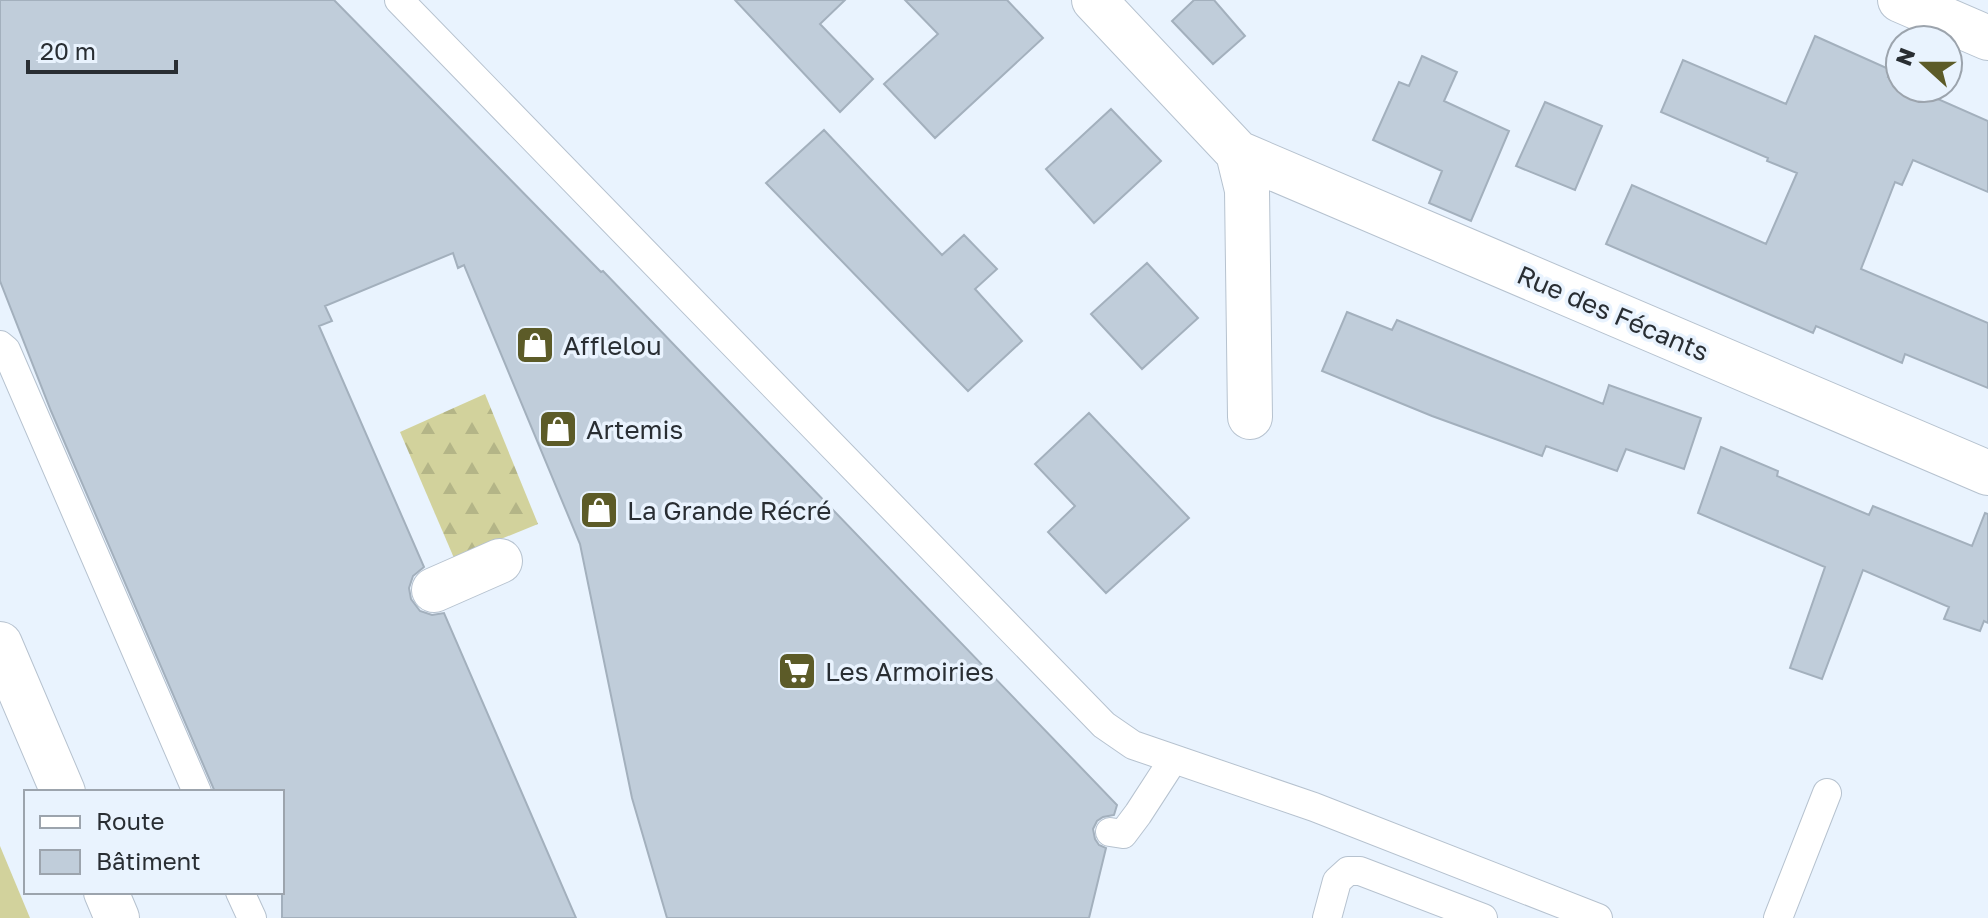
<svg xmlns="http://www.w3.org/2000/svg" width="1988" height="918" font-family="'Golos Text',sans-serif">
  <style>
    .green { fill: #d2d29c }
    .forest { fill: url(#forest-firs) }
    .building { fill: #c0cdda; stroke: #a3b0bd; stroke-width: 2 }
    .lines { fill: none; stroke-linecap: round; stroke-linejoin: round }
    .lane-casing { stroke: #b6c2cf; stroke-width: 30 }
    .street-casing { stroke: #b6c2cf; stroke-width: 46 }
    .secondary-casing { stroke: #b6c2cf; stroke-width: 46 }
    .lane { stroke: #fff; stroke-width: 28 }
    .street { stroke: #fff; stroke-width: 44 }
    .secondary { stroke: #fff; stroke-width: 44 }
    .labels { text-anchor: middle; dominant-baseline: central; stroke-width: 7; stroke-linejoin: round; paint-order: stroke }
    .street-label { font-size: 26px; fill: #292e33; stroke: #e9f3fe }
    .poi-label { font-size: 26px; fill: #292e33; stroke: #e9f3fe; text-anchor: start }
  </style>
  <defs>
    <pattern id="forest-firs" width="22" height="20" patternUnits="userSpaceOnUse" patternTransform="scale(2)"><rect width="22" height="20" fill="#d2d29c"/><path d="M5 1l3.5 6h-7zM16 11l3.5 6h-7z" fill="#b4b587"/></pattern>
  </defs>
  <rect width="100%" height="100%" fill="#e9f3fe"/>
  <!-- green -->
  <path class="green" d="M0 846 30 918H0Z"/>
  <!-- forest -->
  <path class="forest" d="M485 394 538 524 454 558 400 432Z"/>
  <!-- building -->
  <path class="building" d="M0 0H334L601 272 603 271 1117 805 1114 815 1103 817 1097 821 1093 829 1095 839 1099 845 1106 848 1089 918H667L632 798 580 544 464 265 458 268 453 253 325 306 332 321 319 326 424 567 413 576 409 588 411 599 420 611 432 615 444 613 576 918H282V792H215L51 411 0 281Z
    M735 0H845L820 24 873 79 840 112Z
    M905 0H1007L1043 38 935 138 884 84 938 34Z
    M1194 0H1214L1245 36 1213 64 1172 21Z
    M1815 36 1891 70 1888 77 1900 82V88H1913L1988 121V192L1913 160 1902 185 1895 182 1861 269 1988 323V388L1905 354 1902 363 1816 326 1813 333 1606 244 1632 185 1766 244 1797 173 1767 161 1768 158 1661 112 1683 60 1786 104Z
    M1422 56 1457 72 1444 101 1509 131 1471 221 1429 203 1442 171 1373 140 1399 82 1409 86Z
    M1545 102 1602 126 1575 190 1516 166Z
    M1111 109 1161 161 1094 223 1046 169Z
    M824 130 942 255 964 235 997 269 975 289 1022 341 968 391 766 183Z
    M1147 263 1198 318 1142 369 1091 314Z
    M1347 312 1392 330 1397 320 1603 404 1609 385 1701 418 1684 469 1626 449 1617 471 1546 446 1542 456 1432 416 1322 371Z
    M1089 413 1189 518 1106 593 1048 532 1075 506 1035 464Z
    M1721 447 1778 471 1777 476 1869 515 1873 506 1972 546 1985 513 1988 514V623L1984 621 1980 631 1944 619 1949 607 1863 570 1822 679 1790 668 1825 567 1698 513Z"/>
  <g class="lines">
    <defs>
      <path id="lane" d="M399 0 1104 725 1133 745 1314 807 1598 918
        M0 345 6 350 197 792
        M1110 832 1123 834 1138 814 1173 760
        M240 892 252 918
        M1327 918 1337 881 1348 871H1360L1483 918
        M1778 918 1827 793"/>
      <path id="street" d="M1094 0 1238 153 1247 190 1250 417
        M1900 0 1988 38
        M1238 153 1988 473
        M434 590 500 561"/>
      <path id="secondary" d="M0 644 63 792
        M106 892 117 918"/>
    </defs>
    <!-- lane casing -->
    <use href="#lane" class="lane-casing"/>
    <!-- street casing -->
    <use href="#street" class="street-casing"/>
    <!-- secondary casing -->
    <use href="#secondary" class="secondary-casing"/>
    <!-- lane -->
    <use href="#lane" class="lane"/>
    <!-- street -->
    <use href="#street" class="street"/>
    <!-- secondary -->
    <use href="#secondary" class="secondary"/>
  </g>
  <!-- icons -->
  <defs>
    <symbol id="shop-square" viewBox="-11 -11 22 22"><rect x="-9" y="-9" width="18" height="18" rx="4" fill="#5c5b28" stroke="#e9f3fe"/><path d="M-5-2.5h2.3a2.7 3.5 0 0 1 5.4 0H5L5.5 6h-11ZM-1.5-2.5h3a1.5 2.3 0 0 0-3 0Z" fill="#fff"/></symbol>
    <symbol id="supermarket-square" viewBox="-11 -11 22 22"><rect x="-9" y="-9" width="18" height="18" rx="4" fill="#5c5b28" stroke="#e9f3fe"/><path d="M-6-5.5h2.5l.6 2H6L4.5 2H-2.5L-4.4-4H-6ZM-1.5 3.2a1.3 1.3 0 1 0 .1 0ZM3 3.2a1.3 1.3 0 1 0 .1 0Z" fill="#fff"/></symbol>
  </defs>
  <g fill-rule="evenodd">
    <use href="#shop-square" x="513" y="323" width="44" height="44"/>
    <use href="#shop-square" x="536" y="407" width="44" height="44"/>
    <use href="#shop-square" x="577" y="488" width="44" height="44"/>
    <use href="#supermarket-square" x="775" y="649" width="44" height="44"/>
  </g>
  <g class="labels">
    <!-- street labels -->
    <g class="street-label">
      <text transform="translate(1613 313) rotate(23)">Rue des Fécants</text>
    </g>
    <!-- poi labels -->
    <g class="poi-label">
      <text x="563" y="345">Afflelou</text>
      <text x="586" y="429">Artemis</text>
      <text x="627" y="510">La Grande Récré</text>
      <text x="825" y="671">Les Armoiries</text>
    </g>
  </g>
  <!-- legend -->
  <rect x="24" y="790" width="260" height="104" fill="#e9f3fe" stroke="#9ca4ad" stroke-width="2"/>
  <rect x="40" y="816" width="40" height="12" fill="#ffffff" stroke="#9ca4ad" stroke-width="2"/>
  <text x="96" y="830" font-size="24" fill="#292e33">Route</text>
  <rect x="40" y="850" width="40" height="24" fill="#c0cdda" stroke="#9ca4ad" stroke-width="2"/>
  <text x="96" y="870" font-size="24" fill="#292e33">Bâtiment</text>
  <!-- north arrow -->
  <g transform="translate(1924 64) rotate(291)"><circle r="38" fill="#e9f3fe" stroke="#9ca4ad" stroke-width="2"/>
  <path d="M0-6L14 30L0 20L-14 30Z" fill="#5c5b28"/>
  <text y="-12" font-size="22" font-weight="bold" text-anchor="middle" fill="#292e33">N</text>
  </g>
  <!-- scale -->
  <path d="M28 60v12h148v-12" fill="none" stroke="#292e33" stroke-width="4"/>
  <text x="40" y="60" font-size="24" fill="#292e33" stroke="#e9f3fe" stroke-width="6" paint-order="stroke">20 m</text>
</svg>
